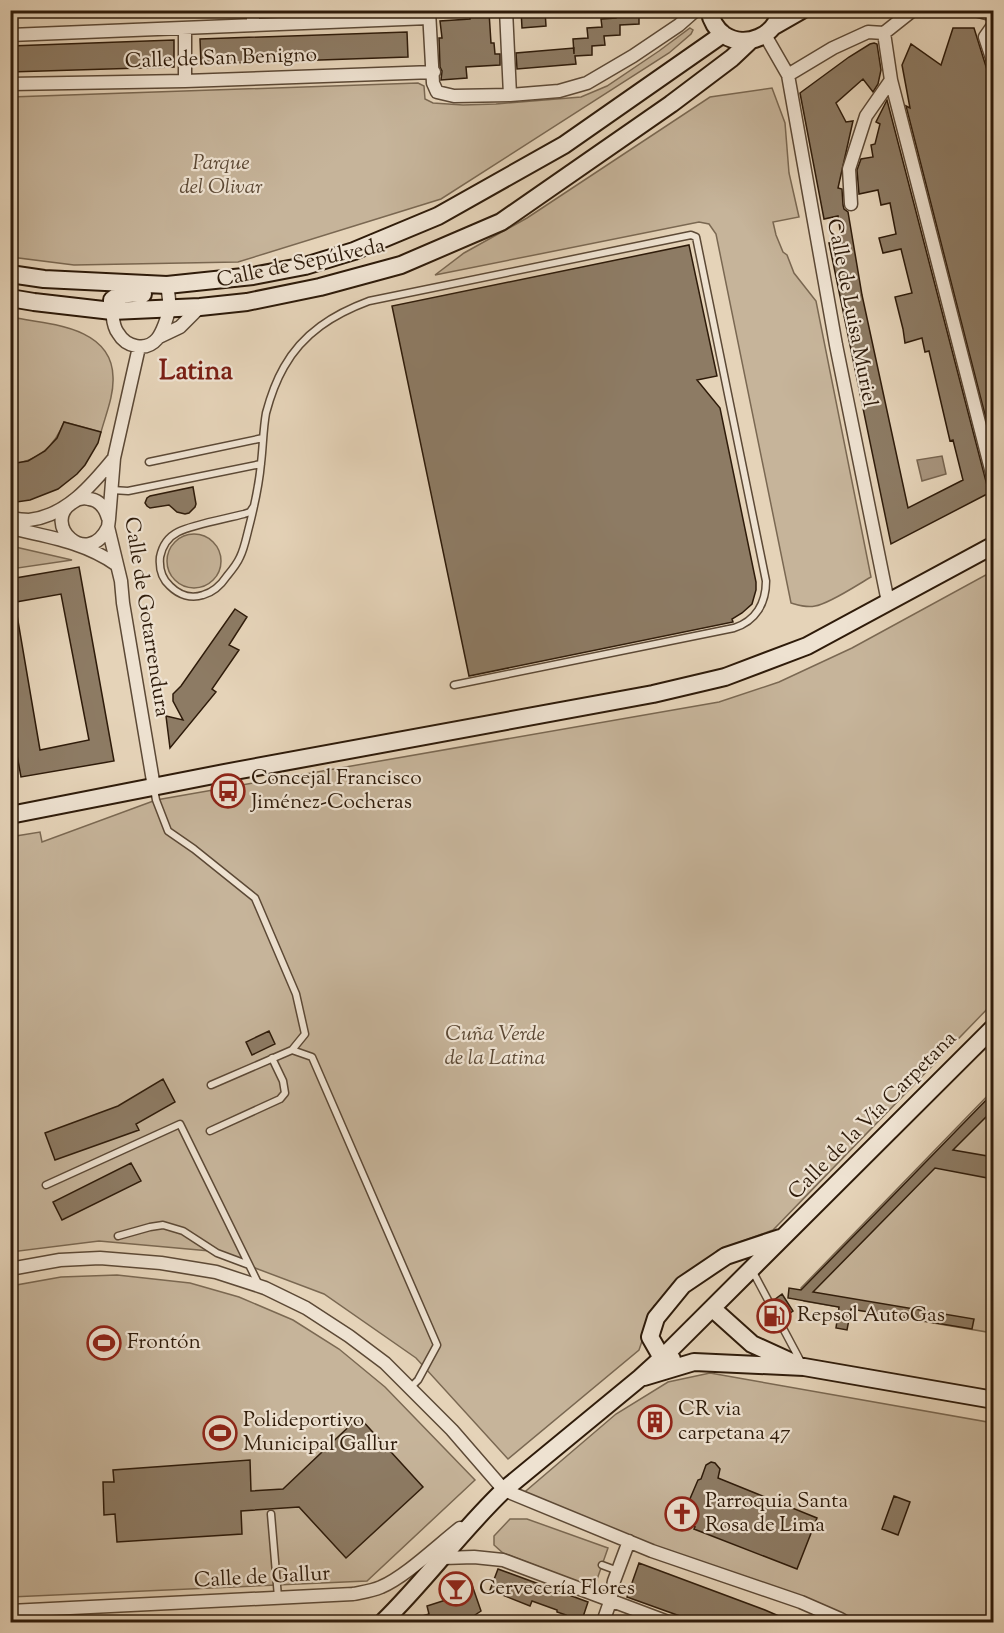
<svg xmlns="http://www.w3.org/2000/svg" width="1004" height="1633" font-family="'Sorts Mill Goudy',serif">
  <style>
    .green { fill: #c6b49a; stroke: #7a6852; stroke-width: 1.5 }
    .water { fill: #a7947d; stroke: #77644f; stroke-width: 1.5 }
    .building { fill: #8d7b64; stroke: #2e1b0a; stroke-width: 1.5 }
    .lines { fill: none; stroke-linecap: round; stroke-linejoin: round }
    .lane-casing { stroke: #5c4936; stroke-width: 9 }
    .street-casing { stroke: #5c4936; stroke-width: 15 }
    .secondary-casing { stroke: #2e1b0a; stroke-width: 20 }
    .lane { stroke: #eee2d1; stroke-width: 6 }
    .street { stroke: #eee2d1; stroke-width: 12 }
    .secondary { stroke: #eee2d1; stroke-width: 16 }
    .labels { text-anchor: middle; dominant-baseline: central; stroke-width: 4.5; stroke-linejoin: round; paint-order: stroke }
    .street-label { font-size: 21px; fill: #2e1b0a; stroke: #eee2d1 }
    .park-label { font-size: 21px; font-style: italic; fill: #5c4935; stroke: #eee2d1 }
    .poi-label { font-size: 21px; fill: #2e1b0a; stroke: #eee2d1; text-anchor: start }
    .district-label { font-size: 27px; font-weight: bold; fill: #7a1f14; stroke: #eee2d1 }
  </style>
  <rect width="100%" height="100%" fill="#e5d3b8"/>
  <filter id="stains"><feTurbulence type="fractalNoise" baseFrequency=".00333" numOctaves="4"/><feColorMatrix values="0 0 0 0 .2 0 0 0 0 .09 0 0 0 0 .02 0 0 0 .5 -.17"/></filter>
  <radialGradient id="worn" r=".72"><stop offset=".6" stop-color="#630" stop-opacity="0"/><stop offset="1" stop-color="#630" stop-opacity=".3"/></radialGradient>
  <!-- green -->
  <path class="green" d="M690 28 693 30 691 34 669 53 441 199 238 262 74 265 11 257V97L418 83 424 86 425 99 433 103 463 105 496 104 581 97 607 86 659 51Z
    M772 88 785 123 789 173 799 217 773 222 776 235 783 252 787 255 794 273 816 301 871 577C857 585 829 604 815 606 806 608 798 605 791 603L716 234 709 224 699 222 435 275 464 253 527 218 710 97Z
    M10 317C48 324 112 326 113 377 114 395 106 414 101 432L64 422C55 446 37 462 11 464Z
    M167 561a27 27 0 1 1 54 0a27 27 0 1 1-54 0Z
    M11 546 72 560 11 569Z
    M993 571V1003L773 1230 718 1250 654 1306 639 1350 508 1459 416 1358 324 1294 210 1251 99 1241 11 1252 10 837 40 832 42 842 156 800 719 702 779 682 852 648Z
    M993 1090V1333L804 1301 801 1288Z
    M117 1275 190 1283 239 1297 293 1320 339 1349 385 1387 475 1480 367 1581 11 1597V1286L61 1277Z
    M710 1373 993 1423V1622H845L520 1496 616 1414 668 1382Z
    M510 1519H527L608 1548 594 1588 503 1553 494 1545V1536Z"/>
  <!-- water -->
  <path class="water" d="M942 456 946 474 922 481 917 460Z"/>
  <!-- building -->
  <path class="building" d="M521 10H545L546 26 522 28Z
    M616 10H639V24L620 25V35L604 36 605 45 592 46V55L575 56 576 64 517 69 516 53 574 48V54L573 39 588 38 587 28 602 27 601 19 616 18Z
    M489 12 491 43H494L495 54H500V65L466 67 467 78 441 80 442 71 440 67 439 38H442L440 21 470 19V13Z
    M953 28H974L993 89V446L906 106 910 108 902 65 911 44 941 65Z
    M407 32 408 57 201 64 200 39Z
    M174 40V67L10 72V46Z
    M874 43 877 44 881 70 878 84 873 92 863 79 836 103 846 122 853 121 838 188 842 189 843 205 844 209 848 212 862 295 908 508 963 480 953 440 950 441 929 351 925 352 922 338 905 343 903 329 895 297 912 293 901 249 883 253 879 238 896 234 890 203 881 205 878 190 859 194 857 170 861 159 873 157 871 145 875 144 880 124 876 122 887 100 989 493 891 544 829 243H842L838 216 824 219 800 93 849 57 870 44Z
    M689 245 717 376 697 380 720 408 756 582V590L752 604 742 613 732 619 733 622 469 676 392 306Z
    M64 422 101 432 98 443 85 465 77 474 58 489 30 500 10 503V464L28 461 45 451 57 438Z
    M193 487 196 504 195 507 189 513 185 514 177 512 169 505 150 508 147 506 145 503 147 498 150 496Z
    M79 567 114 761 21 777 10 717V616L17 615 40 750 89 740 61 594 10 603V579Z
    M235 609 247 617 229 645 239 650 212 689 216 692 170 748 166 716 183 720 173 701V694L181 686Z
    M269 1031 275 1044 252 1055 246 1042Z
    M163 1079 175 1102 136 1124 139 1130 55 1160 45 1133 118 1106Z
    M993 1093V1110L953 1150 993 1157V1179L935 1168 813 1292 974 1319 972 1329 851 1309 847 1330 836 1328 839 1307 788 1298 789 1288 801 1290Z
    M131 1163 141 1181 62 1220 53 1202Z
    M782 1294 793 1311 783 1318 774 1300Z
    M765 1306 775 1324 771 1327 759 1310Z
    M653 1407 668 1423 651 1438 639 1425 642 1422 640 1419Z
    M359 1417 423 1487 346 1558 299 1507 241 1511 242 1534 117 1542 115 1514 104 1515 103 1482H114L113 1470 250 1460 251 1491 283 1489Z
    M711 1462 715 1463 720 1469 718 1478 817 1518 797 1569 694 1529 695 1527 675 1519 681 1506 686 1508 698 1480 701 1479 706 1465Z
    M894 1496 910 1502 898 1535 882 1529Z
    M639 1563 765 1610 795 1623H703L692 1618 691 1620 627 1597Z
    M498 1569 588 1602 581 1623H563L566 1615 557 1612V1610L532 1601 530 1606 490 1590Z
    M471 1582 481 1611 475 1615 477 1623H409V1620L429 1614 427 1606 452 1598 448 1590Z"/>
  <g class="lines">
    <defs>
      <path id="lane" d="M149 462 263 438
        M112 490 128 491 261 464
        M254 506 250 512 244 514C225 519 194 524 178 532 168 537 162 547 160 557 159 568 162 579 170 586 179 595 191 599 203 595 214 592 221 585 227 576 232 570 237 564 240 557 244 549 246 539 248 531 254 508 259 486 261 463 263 447 263 430 266 413 270 398 276 381 284 367 303 333 334 314 369 301L691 235 696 237 766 581C766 603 756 621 734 628L454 685
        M154 789 156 800 168 831 194 849 255 898 296 994 305 1034 292 1050
        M211 1085 292 1050 312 1057 437 1345 418 1380 410 1388
        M210 1131 280 1099 285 1093 283 1081 272 1058
        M46 1185 180 1124 259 1285
        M118 1236 150 1227 163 1225 183 1231 217 1253 249 1265
        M752 1270 801 1362
        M271 1514 278 1597
        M602 1565 618 1571"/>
      <path id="street" d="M253 10V25
        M506 10 510 95
        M913 10 884 33 891 80 994 481
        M975 10 994 15
        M429 11 433 83 437 92 454 96 510 95 559 91 587 83 633 56 679 25 696 10
        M994 28 992 27 985 37 994 64
        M10 35 429 18
        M765 35 788 75 836 345 888 602
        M788 75 833 48 868 32 884 33
        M185 81V28
        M10 84 185 81 434 72
        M851 204 849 169 866 116 891 80
        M112 311C113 318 113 327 118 333 126 347 146 352 157 339 162 333 168 317 169 308 170 301 168 292 167 285
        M159 337 180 327 200 307
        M139 347 114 458 109 519 108 527 121 581 123 603 154 787
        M10 518C16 519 23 520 29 520 66 516 92 485 114 458
        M108 518C105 508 100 500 89 499 83 497 77 499 72 503 41 523 87 570 108 527
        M10 528C49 537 84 542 117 565
        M10 1269 60 1260 100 1258 161 1263 216 1272 265 1288 306 1308 349 1336 385 1363 452 1430 504 1490 652 1551 801 1602 840 1619 845 1622
        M443 1558 474 1557 503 1560 668 1622
        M10 1611 353 1594C363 1592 372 1591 381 1587 405 1577 438 1545 460 1528
        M603 1622 610 1602 614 1581 629 1541"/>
      <path id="secondary" d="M709 10C711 20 716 29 724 35 745 49 777 36 780 10
        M774 26 802 10
        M10 274 44 279 167 285 253 276 305 266 354 251 438 216 564 145 723 34
        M10 298 34 302 112 311 200 307 247 302 320 287 401 265 501 222 671 104 732 58 750 41
        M112 311V300C120 292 132 294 143 294
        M10 815 224 773 653 694 725 677 807 646 994 545
        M713 1309 752 1344 796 1364
        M672 1359 662 1358 650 1337 656 1318 683 1285 726 1256 780 1238
        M644 1377 694 1362 804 1367 994 1400
        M383 1622C426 1580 461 1531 504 1490L640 1378 662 1358 994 1027"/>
    </defs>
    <!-- lane casing -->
    <use href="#lane" class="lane-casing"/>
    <!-- street casing -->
    <use href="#street" class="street-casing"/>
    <!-- secondary casing -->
    <use href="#secondary" class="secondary-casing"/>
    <!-- lane -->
    <use href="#lane" class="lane"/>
    <!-- street -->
    <use href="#street" class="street"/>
    <!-- secondary -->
    <use href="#secondary" class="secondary"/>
  </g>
  <!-- icons -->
  <defs>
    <symbol id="bus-ring" viewBox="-11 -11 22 22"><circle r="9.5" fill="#eee2d1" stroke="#8f2418" stroke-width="1.5"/><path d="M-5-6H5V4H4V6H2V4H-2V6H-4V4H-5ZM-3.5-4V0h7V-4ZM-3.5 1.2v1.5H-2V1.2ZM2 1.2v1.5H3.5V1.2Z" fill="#8f2418"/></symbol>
    <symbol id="fuel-ring" viewBox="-11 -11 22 22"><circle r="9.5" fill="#eee2d1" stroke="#8f2418" stroke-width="1.5"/><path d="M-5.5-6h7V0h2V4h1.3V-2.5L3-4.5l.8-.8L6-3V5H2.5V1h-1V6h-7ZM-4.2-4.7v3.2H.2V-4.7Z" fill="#8f2418"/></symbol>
    <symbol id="stadium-ring" viewBox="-11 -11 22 22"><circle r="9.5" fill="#eee2d1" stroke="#8f2418" stroke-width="1.5"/><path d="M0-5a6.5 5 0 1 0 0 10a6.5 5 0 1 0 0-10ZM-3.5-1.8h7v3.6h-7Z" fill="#8f2418"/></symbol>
    <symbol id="building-ring" viewBox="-11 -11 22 22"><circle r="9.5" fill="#eee2d1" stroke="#8f2418" stroke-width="1.5"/><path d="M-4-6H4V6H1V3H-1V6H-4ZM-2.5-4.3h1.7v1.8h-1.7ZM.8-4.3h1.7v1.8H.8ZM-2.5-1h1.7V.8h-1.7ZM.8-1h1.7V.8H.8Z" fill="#8f2418"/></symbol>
    <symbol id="church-ring" viewBox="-11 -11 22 22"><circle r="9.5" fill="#eee2d1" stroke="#8f2418" stroke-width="1.5"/><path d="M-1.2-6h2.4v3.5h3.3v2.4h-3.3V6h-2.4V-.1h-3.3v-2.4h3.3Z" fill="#8f2418"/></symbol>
    <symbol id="bar-ring" viewBox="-11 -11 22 22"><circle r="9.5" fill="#eee2d1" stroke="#8f2418" stroke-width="1.5"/><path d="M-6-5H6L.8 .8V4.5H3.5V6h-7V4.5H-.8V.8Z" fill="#8f2418"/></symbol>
  </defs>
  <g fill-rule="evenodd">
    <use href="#bus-ring" x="209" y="772" width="38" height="38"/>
    <use href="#fuel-ring" x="755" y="1297" width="38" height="38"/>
    <use href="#stadium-ring" x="85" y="1324" width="38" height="38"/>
    <use href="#building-ring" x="636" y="1403" width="38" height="38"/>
    <use href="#stadium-ring" x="201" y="1414" width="38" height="38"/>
    <use href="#church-ring" x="663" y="1495" width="38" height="38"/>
    <use href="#bar-ring" x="437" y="1570" width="38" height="38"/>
  </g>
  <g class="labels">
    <!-- street labels -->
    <g class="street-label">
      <text transform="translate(221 59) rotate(-2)">Calle de San Benigno</text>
      <text transform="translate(301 264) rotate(-12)">Calle de Sepúlveda</text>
      <text transform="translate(851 313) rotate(79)">Calle de Luisa Muriel</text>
      <text transform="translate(146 617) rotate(81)">Calle de Gotarrendura</text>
      <text transform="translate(873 1116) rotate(-45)">Calle de la Vía Carpetana</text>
      <text transform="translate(262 1578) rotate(-3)">Calle de Gallur</text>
    </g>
    <!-- park labels -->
    <g class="park-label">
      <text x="221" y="164">Parque<tspan x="221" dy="24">del Olivar</tspan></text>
      <text x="495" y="1035">Cuña Verde<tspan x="495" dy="24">de la Latina</tspan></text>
    </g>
    <!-- poi labels -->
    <g class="poi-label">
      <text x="251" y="779">Concejal Francisco<tspan x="251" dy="24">Jiménez-Cocheras</tspan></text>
      <text x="797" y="1316">Repsol AutoGas</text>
      <text x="127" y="1343">Frontón</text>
      <text x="678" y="1410">CR via<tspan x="678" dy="24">carpetana 47</tspan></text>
      <text x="243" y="1421">Polideportivo<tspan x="243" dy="24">Municipal Gallur</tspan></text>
      <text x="705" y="1502">Parroquia Santa<tspan x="705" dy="24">Rosa de Lima</tspan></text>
      <text x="479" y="1589">Cervecería Flores</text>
    </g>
    <!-- district labels -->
    <g class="district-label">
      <text x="196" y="372">Latina</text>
    </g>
  </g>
  <!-- margin -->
  <rect width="1004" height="1633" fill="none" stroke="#e5d3b8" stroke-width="36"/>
  <rect x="12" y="12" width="980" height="1609" fill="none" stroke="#2e1b0a" stroke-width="3"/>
  <rect x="18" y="18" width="968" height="1597" fill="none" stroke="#2e1b0a" stroke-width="1.5"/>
  <rect width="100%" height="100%" filter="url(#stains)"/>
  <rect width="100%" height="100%" fill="url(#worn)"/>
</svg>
